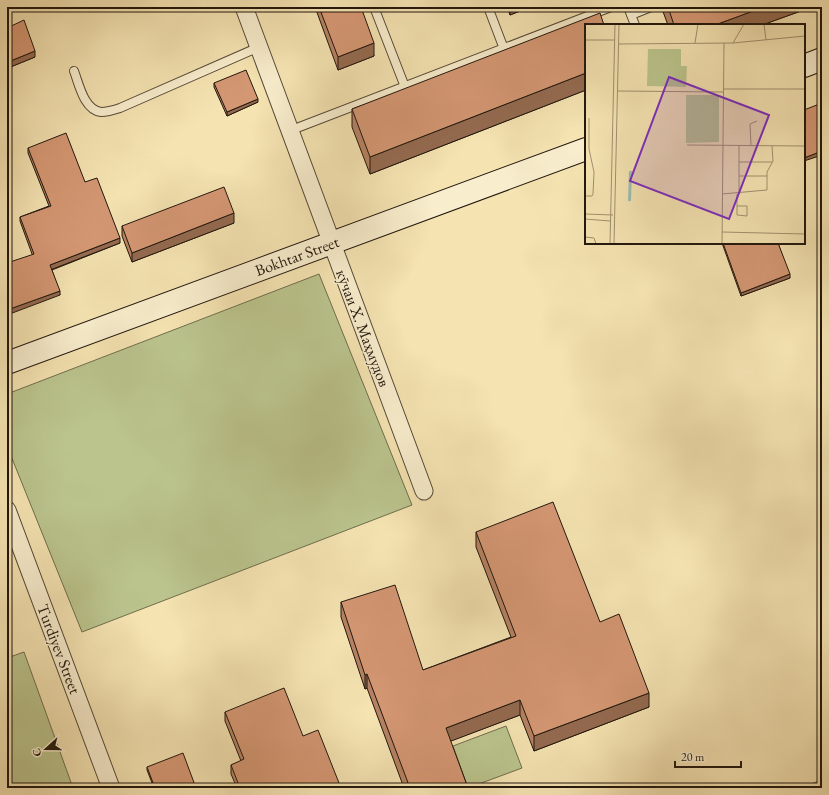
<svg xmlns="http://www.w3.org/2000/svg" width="829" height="795" font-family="'EB Garamond',serif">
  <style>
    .green { fill: #bbc48d; stroke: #6e6e4d }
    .water { fill: #9dbdb3; stroke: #6b7b71 }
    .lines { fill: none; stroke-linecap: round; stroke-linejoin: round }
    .lane-casing { stroke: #564a36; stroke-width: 10 }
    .street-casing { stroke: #564a36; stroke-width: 19 }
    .secondary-casing { stroke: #21170d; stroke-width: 24 }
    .lane { stroke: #f8edcd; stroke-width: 8 }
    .street { stroke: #f8edcd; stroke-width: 17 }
    .secondary { stroke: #f8edcd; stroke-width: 22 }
    .wall { fill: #b68263; stroke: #21170d }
    .shaded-wall { fill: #946a50; stroke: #21170d }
    .building { fill: #d49773; stroke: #21170d }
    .labels { text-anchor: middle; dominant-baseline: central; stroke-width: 3; stroke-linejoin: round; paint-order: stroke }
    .street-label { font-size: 16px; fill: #21170d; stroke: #f8edcd }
    .inset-road { fill: none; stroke: #a09170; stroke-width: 1 }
    .view { fill: #7b2cbf; fill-opacity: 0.15; stroke: #7b2cbf; stroke-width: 2 }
    .inset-edge { fill: none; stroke: #21170d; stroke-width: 2 }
  </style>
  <rect width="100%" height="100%" fill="#f5e3b2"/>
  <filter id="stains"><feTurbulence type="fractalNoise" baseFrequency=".005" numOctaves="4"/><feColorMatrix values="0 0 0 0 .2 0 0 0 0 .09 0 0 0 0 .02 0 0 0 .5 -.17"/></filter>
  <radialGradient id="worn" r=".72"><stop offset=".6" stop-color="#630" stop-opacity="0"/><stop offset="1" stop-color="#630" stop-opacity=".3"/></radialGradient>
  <!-- green -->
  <path class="green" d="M319 274 412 505 82 632 7 446V394Z
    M24 652 73 788H7V658Z
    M506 726 522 768 468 788 453 746Z"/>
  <!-- water -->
  <path class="water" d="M822 780V788H800Z"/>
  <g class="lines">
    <defs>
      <path id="lane" d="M374 7 405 87
        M488 7 504 49
        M628 7 635 25
        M631 15 651 7
        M74 71C79 84 84 110 101 112 107 112 114 110 120 108L259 47
        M289 131 611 7"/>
      <path id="street" d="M244 7 424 491
        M7 510 111 788"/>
      <path id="secondary" d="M804 66 822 59
        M7 363 586 149"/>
    </defs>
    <!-- lane casing -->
    <use href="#lane" class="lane-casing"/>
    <!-- street casing -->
    <use href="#street" class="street-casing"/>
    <!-- secondary casing -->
    <use href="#secondary" class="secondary-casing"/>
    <!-- lane -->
    <use href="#lane" class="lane"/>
    <!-- street -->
    <use href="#street" class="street"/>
    <!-- secondary -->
    <use href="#secondary" class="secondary"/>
  </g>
  <!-- wall -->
  <path class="wall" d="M315 7H361L374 56 338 70Z
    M507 7H530L510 15Z
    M662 7H812L762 25H668L662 9Z
    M586 25V90L370 174 352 127V109Z
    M7 28 35 57 8 68 7 65Z
    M214 83 258 102 227 116 214 87Z
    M28 148 85 182 120 243 52 270 60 295 32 254 20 221V217L49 206 28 153Z
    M234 223 132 262 122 236V226Z
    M722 243H778L790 278 741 296Z
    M476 532 600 622 649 707 534 751 520 715 450 741 468 788H404L367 688 365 689 341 617V602L423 670 511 637 476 547Z
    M225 712 303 736 341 788H237L231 774V765L241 761 225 721Z
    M147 767 196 788H154L147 770Z"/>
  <!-- shaded-wall -->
  <path class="shaded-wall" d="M510 7H530L510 15Z
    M764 7H812L762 25H715Z
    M374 43V56L338 70V57Z
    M35 51V57L8 68V62Z
    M586 73V90L370 174V157Z
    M258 99V102L227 116V112Z
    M822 151V155L804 161V158Z
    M234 213V223L132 262V253Z
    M120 238V243L50 270V265Z
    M790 274V278L741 296V293Z
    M60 291V295L7 315V310Z
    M367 674V688L365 689V675Z
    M649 693V707L534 751V736Z
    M520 700V715L446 743V728Z"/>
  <!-- building -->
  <path class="building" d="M319 7H361L374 43 338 57Z
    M668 7H764L715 25H674Z
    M600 13 604 25H586V73L370 157 352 109Z
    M24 20 35 51 8 62 7 58V28Z
    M246 70 258 99 227 112 214 83Z
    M822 103V151L804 158V110Z
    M66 133 85 182 97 178 120 238 50 265 60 291 7 310V263L34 254 20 217 51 206 28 148Z
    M224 187 234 213 132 253 122 226Z
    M723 243H778L790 274 741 293Z
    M553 502 600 622 619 614 649 693 534 736 520 700 446 728 468 788H410L367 674 365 675 341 602 395 585 423 670 516 636 476 532Z
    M284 688 303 736 318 730 341 788H240L231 765 244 759 225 712Z
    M183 753 196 788H155L147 767Z"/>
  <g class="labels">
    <!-- street labels -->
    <g class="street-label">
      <text transform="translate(297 256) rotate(-20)">Bokhtar Street</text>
      <text transform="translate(363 328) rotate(69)">кӯчаи Х. Маҳмудов</text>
      <text transform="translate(59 649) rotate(69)">Turdiyev Street</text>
    </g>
  </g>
  <!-- overview -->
  <g transform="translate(585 24)">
    <rect width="220" height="220" fill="#f5e3b2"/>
    <path d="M63 25H96V42H102L101 63 62 62ZM101 71H134V118L101 119Z" fill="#bbc48d"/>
    <path d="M44 147H47L46 177H43Z" fill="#9dbdb3"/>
    <path class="inset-road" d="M179 0 181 16M0 16H30M110 19 113 0M148 19 159 0M33 20 148 19 220 12M138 65H220M33 67 138 68M102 121 220 122M154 121V170M166 122 165 100 172 97M154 138H187M154 152H182M137 170 182 166V148L188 137 187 122M152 170V191L162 192V182H152M0 172H7L8 170 9 148 4 125V94M0 190 28 191M0 195 25 197M137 208 220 210M0 213 9 214 11 220M25 220 30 0M29 220 34 0M137 220 139 19"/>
    <path class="view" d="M84 53 184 91 144 195 45 157Z"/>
    <rect width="220" height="220" class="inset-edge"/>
  </g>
  <!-- margin -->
  <rect width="829" height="795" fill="none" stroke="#f5e3b2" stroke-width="24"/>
  <rect x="8" y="8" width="813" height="779" fill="none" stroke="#21170d" stroke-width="2"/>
  <rect x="12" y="12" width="805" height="771" fill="none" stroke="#21170d"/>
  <!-- north arrow -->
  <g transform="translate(46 749) rotate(249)" stroke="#f8edcd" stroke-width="3" paint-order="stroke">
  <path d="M0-3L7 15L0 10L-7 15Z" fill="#21170d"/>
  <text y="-6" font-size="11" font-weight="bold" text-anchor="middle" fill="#21170d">С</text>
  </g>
  <!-- scale -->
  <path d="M675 761v6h66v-6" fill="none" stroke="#21170d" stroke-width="2"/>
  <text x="681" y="761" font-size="12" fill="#21170d" stroke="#f8edcd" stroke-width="3" paint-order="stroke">20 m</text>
  <rect width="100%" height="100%" filter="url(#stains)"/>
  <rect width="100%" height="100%" fill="url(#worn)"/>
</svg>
